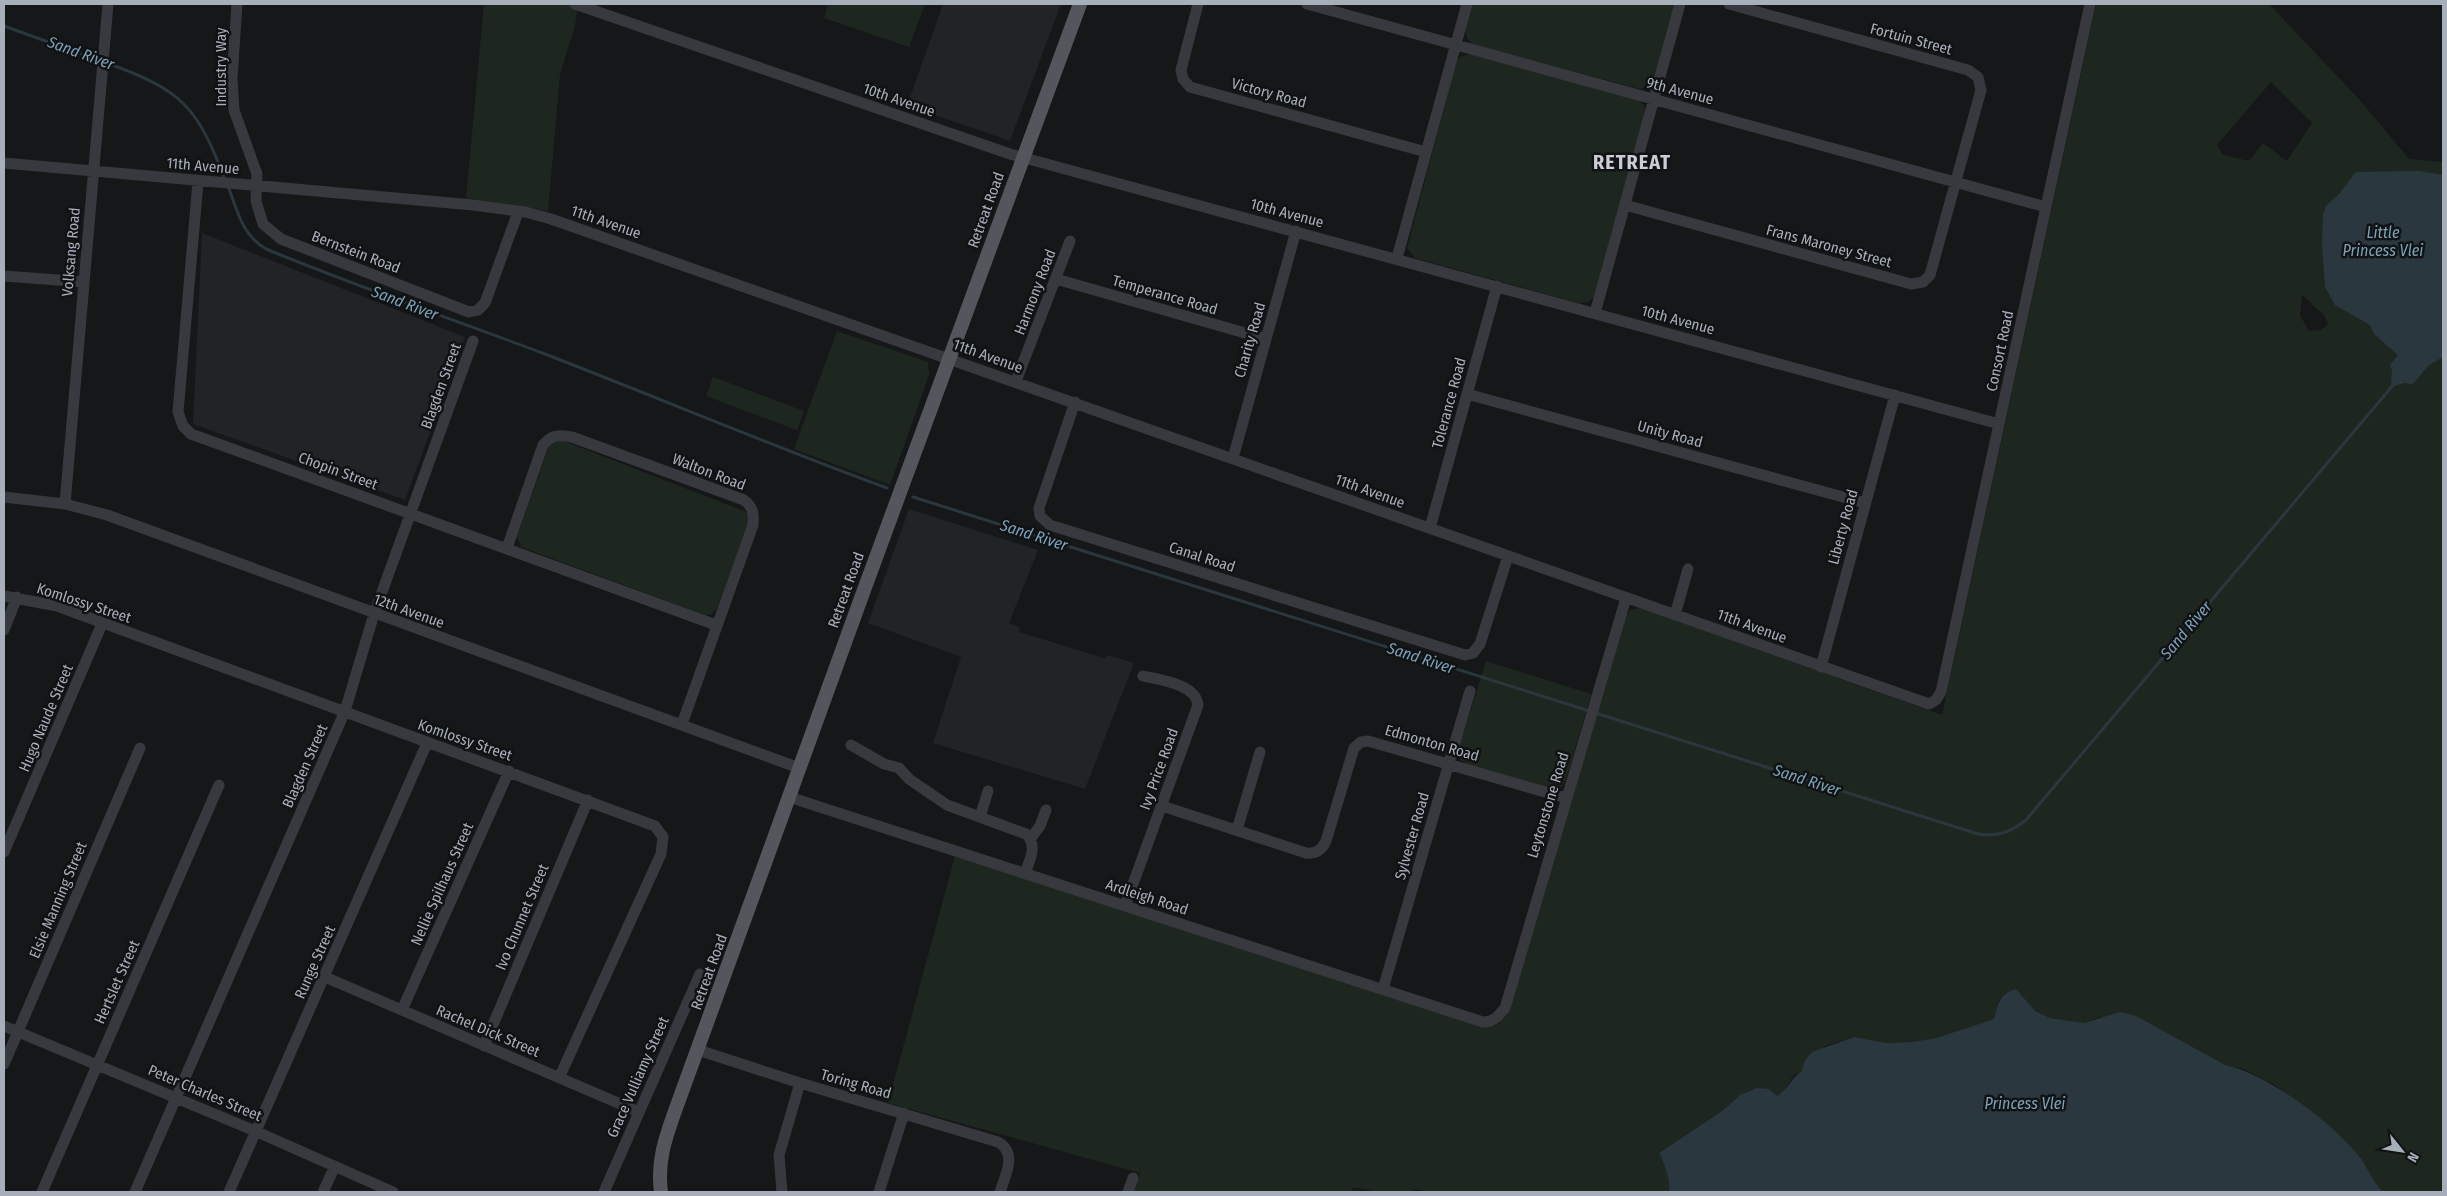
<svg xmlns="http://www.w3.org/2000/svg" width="2447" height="1196" font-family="'Fira Sans Condensed',sans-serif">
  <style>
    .built { fill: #222326 }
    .green { fill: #1e271f; fill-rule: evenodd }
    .water { fill: #2b373e }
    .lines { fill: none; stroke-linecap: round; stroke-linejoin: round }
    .stream { stroke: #2b373e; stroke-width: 3 }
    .minor { stroke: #37393e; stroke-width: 11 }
    .major { stroke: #53565d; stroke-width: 14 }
    .labels { text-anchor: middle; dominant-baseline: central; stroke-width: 5; stroke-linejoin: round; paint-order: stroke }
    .street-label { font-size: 15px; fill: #a7afba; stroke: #111214 }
    .water-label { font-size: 16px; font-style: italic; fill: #7ca1b8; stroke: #111214 }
    .district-label { font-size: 20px; font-weight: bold; letter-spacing: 1px; fill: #c9cdd5; stroke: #111214 }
  </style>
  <rect width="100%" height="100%" fill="#161719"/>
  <!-- built -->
  <path class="built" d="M943 4H1061L1010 141 915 108 909 100Z
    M202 233 465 337 405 500 193 424Z
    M909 509 1038 550 1009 623 1020 627 1019 632 1104 658 1108 655 1134 663 1085 789 933 743 961 657 868 623Z"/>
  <!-- green -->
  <path class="green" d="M484 4H578L575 26 560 74 548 211 466 198Z
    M828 4H925L909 47 824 18Z
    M1472 4H1676L1653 84 1640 89 1474 45C1459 35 1468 18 1472 4Z
    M2096 4H2269L2358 98 2409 159 2443 162V1192H2383L2303 1106 2272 1083 2241 1068 2225 1066 2172 1037 2100 1017 2084 1023 2050 1018 2035 1011 2015 989 1999 1000 1994 1019 1936 1038 1912 1042 1886 1043 1854 1037 1825 1046 1802 1071 1793 1076 1784 1092 1777 1096 1740 1095 1722 1111 1659 1153C1664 1161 1671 1183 1669 1192H1428L1416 1189C1399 1196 1371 1191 1353 1187L1351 1192H1134L1140 1173 888 1103 955 856 1491 1026 1498 1024 1507 1014 1626 616 1630 610 1641 608 1942 715ZM2271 82 2312 123 2287 161 2263 143 2249 161 2223 155 2217 145ZM2302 295 2325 316 2328 324 2321 330 2309 331 2300 315Z
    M1471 54 1639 100 1644 106 1645 113 1594 297 1588 302 1579 303 1415 258 1407 248 1457 60 1462 56Z
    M837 331 928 362 929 375 890 485 794 449Z
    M713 377 804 411 797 430 706 396Z
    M561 440 749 513 750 519 717 608 711 615H705L521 547 517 537 550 444Z
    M1486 661 1591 694 1566 780 1561 787 1553 789 1467 764 1460 760 1458 751Z"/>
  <!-- water -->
  <path class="water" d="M2419 171 2443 175V357L2429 365 2413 384 2404 383 2391 387 2392 371 2390 365 2398 355 2374 334 2370 325 2335 305 2325 287 2322 245 2323 214 2326 206 2339 194 2356 172Z
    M2016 989 2035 1011 2050 1018 2084 1023 2120 1012 2136 1016 2225 1065C2267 1073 2336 1125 2362 1160 2369 1171 2374 1183 2383 1192H1669C1671 1183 1664 1161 1659 1153L1722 1111 1740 1095 1757 1088 1769 1089 1777 1096C1788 1090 1791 1078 1802 1071L1804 1062 1812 1052 1854 1037 1886 1043 1912 1042 1936 1038 1994 1019C1998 1004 1999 994 2016 989Z"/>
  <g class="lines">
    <!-- stream -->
    <path class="stream" d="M4 26 101 61
      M107 63C181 90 197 105 225 180
      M228 186C237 210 242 235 266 249 358 287 452 319 545 354 659 398 772 446 887 488
      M913 497 1978 834C1998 837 2011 832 2026 820L2394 384"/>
    <!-- minor -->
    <path class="minor" d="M237 4 232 79 234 110 257 174 256 201 263 224 281 239 469 312 478 310 485 303 518 212
      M575 4 1010 154 1999 424
      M1198 4 1181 70 1183 79 1190 87 1426 152
      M1307 4 2046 207
      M4 163 473 205 525 212 551 219 1929 704 1936 700 1941 692 2090 4
      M198 182 178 412 183 426 191 434 716 625
      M1625 205 1911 284 1923 282 1930 275 1981 90 1978 77 1968 70 1729 4
      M1397 258 1467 4
      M4 276 84 282
      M1056 279 1266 339
      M1595 313 1680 4
      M1016 381 1070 241
      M1467 394 1865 503
      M1075 402 1039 508 1040 516 1050 525 1465 655 1473 653 1480 644 1508 556
      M1233 458 1296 231
      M4 497 65 504 107 515 799 768
      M65 504 108 4
      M1430 528 1497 286
      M507 548 543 445C552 434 559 435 572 437L744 500C753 507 754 513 753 525L682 724
      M4 596 57 606 655 826 663 837 661 854 559 1078
      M1675 615 1688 569
      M4 630 17 597
      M1821 667 1895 395
      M851 745 884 764 899 768 909 779 947 805 1026 834C1038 845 1030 860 1025 873
      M789 797 1483 1022C1494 1022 1498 1016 1505 1008L1626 598
      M1162 806 1306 853C1316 854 1322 850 1326 841L1354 748 1361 742 1368 741 1566 798
      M980 817 988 791
      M1237 830 1260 752
      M1031 838 1040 826 1046 810
      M4 852 102 624
      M1125 906 1198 705C1196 684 1160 680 1143 676
      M325 977 639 1112
      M1383 989 1470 691
      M402 1010 509 771
      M4 1026 255 1131 393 1192
      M484 1046 588 800
      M698 1050 800 1083 998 1142C1018 1153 1005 1176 1000 1192
      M4 1064 140 748
      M42 1192 219 785
      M135 1192 345 711 374 614 473 341
      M229 1192 427 743
      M323 1192 335 1166
      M604 1192 700 974
      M782 1192 779 1155 800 1083
      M879 1192 904 1113
      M1128 1192 1133 1178"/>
    <!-- major -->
    <path class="major" d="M661 1192C657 1162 665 1139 675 1111L864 590 1080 4"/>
  </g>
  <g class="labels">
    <!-- street labels -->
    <g class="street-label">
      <text transform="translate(1911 39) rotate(15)">Fortuin Street</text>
      <text transform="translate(221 67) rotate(-90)">Industry Way</text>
      <text transform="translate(1680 91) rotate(15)">9th Avenue</text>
      <text transform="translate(1269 93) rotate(15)">Victory Road</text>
      <text transform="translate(899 100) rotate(19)">10th Avenue</text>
      <text transform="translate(203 166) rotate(5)">11th Avenue</text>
      <text transform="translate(986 210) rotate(-70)">Retreat Road</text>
      <text transform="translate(1287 213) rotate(15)">10th Avenue</text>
      <text transform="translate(606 222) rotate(19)">11th Avenue</text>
      <text transform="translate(1829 246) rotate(15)">Frans Maroney Street</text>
      <text transform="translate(71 252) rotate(-85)">Volksang Road</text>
      <text transform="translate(356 252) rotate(21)">Bernstein Road</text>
      <text transform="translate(1035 292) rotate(-69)">Harmony Road</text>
      <text transform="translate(1165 295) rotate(16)">Temperance Road</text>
      <text transform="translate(1678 320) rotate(15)">10th Avenue</text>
      <text transform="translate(1250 340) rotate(-74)">Charity Road</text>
      <text transform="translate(2000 351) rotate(-78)">Consort Road</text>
      <text transform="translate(988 356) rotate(20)">11th Avenue</text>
      <text transform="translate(441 386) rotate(-70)">Blagden Street</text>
      <text transform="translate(1449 403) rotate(-75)">Tolerance Road</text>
      <text transform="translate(1670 434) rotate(15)">Unity Road</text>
      <text transform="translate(338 471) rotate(20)">Chopin Street</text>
      <text transform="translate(709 472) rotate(21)">Walton Road</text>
      <text transform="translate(1370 491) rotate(20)">11th Avenue</text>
      <text transform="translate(1843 527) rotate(-75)">Liberty Road</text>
      <text transform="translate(1202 557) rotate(18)">Canal Road</text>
      <text transform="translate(846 590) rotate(-70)">Retreat Road</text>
      <text transform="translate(84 603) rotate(18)">Komlossy Street</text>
      <text transform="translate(409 611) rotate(20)">12th Avenue</text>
      <text transform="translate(1752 626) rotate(20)">11th Avenue</text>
      <text transform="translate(46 718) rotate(-67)">Hugo Naude Street</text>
      <text transform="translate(465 740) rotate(19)">Komlossy Street</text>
      <text transform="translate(1432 743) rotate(16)">Edmonton Road</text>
      <text transform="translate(305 766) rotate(-66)">Blagden Street</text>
      <text transform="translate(1159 769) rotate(-70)">Ivy Price Road</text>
      <text transform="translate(1548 805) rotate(-73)">Leytonstone Road</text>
      <text transform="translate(1412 836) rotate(-74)">Sylvester Road</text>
      <text transform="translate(442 884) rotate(-66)">Nellie Spilhaus Street</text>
      <text transform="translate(1147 897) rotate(18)">Ardleigh Road</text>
      <text transform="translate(58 900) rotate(-67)">Elsie Manning Street</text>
      <text transform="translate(522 917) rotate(-67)">Ivo Chunnet Street</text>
      <text transform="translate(315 962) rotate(-66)">Runge Street</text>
      <text transform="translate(709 972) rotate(-70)">Retreat Road</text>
      <text transform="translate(117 982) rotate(-66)">Hertslet Street</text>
      <text transform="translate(488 1031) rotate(23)">Rachel Dick Street</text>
      <text transform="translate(638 1077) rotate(-66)">Grace Vulliamy Street</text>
      <text transform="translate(856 1084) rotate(16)">Toring Road</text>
      <text transform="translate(205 1093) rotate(23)">Peter Charles Street</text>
    </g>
    <!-- water labels -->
    <g class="water-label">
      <text transform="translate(81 53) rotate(20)">Sand River</text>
      <text x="2383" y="232">Little<tspan x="2383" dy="18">Princess Vlei</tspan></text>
      <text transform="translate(405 303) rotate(21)">Sand River</text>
      <text transform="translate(1034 535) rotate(18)">Sand River</text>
      <text transform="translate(2186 630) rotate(-50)">Sand River</text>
      <text transform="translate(1421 658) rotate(18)">Sand River</text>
      <text transform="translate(1807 780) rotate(18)">Sand River</text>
      <text x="2025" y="1103">Princess Vlei</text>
    </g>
    <!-- district labels -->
    <g class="district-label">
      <text x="1632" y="162">RETREAT</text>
    </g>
  </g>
  <!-- border -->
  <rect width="2447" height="1196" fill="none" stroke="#a7afba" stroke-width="10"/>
  <!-- north arrow -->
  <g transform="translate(2402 1151) rotate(120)" stroke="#111214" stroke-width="4" paint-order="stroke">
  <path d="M0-4L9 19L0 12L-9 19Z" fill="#a7afba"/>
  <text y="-8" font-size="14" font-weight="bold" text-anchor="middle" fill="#a7afba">N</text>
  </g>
</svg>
